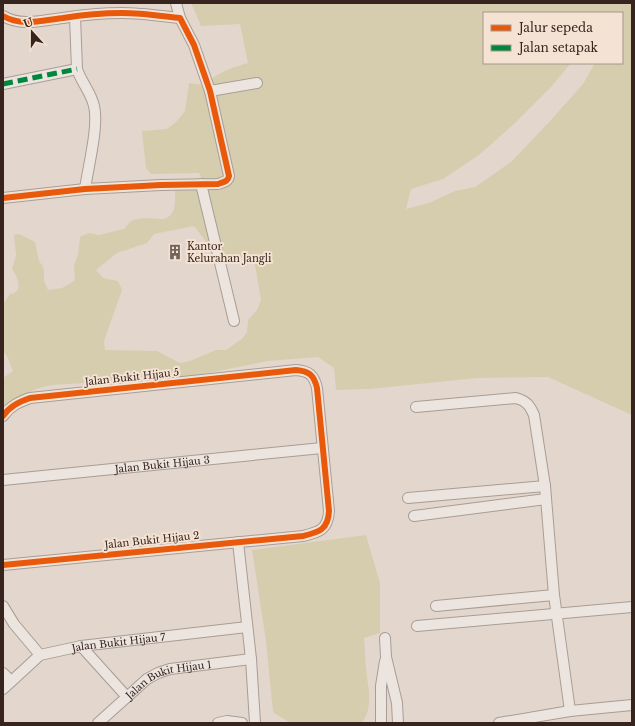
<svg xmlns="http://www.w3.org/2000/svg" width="635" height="726" font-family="'Libre Baskerville',serif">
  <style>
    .green { fill: #d6cdaf; fill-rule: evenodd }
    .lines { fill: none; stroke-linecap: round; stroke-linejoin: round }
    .minor-casing { stroke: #a89d96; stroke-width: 12 }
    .minor { stroke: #ece4de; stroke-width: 10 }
    .quiet { stroke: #00873e; stroke-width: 5; stroke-dasharray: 10 5; stroke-linecap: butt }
    .cycleway-casing { stroke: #f4e2d2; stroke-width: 8 }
    .cycleway { stroke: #e8590c; stroke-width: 6 }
    .labels { text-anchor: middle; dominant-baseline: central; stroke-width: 4; stroke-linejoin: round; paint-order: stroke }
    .poi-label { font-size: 10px; fill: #37241e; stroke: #f4e2d2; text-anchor: start }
    .street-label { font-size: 10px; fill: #37241e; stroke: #f4e2d2 }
  </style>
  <rect width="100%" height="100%" fill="#e3d7cd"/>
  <!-- green -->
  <path class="green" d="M191 3H632V415L548 377 477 378 370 389 336 390 334 368 318 357 268 361 188 377 52 385 36 389 13 400 3 407V378L13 371 7 356 3 351V308L4 303 10 294C24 292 18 277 12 269L16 255 14 235 19 234 35 242 39 261 42 265 44 271V281L48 290 62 288 74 281 75 277 74 265 78 255 80 237 89 233 99 235 124 229C126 227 128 224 130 222 132 220 136 219 139 219 147 217 153 219 160 219 177 219 175 202 175 190H207L199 173 151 174 146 168 142 131 167 129 177 121 185 111 189 83 203 85C220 72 227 69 248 63L240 24 201 26ZM484 13H622V63H595L583 84 550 121 511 162 475 187 455 191 429 203 406 209 411 189 443 179 479 155 514 124 551 87 571 63H484ZM194 226 214 253 247 258 255 265 261 300 257 310 248 320 247 332 243 338 226 350H216L190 361 180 363 157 351 105 350 104 341 122 290 118 281 103 278 96 270 117 253 147 243 154 234Z
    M366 535 380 583V633L364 638C365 648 365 659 366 669 368 689 374 705 362 723H290L273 712 266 641 252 550Z"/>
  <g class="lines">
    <defs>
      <g id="minor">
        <path d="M176 3 180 18"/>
        <path d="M3 16C22 27 43 20 63 18 82 15 102 13 122 13 141 13 161 16 180 18L194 45 210 91 229 176C228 182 223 182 218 184L161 185 85 189 3 198"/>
        <path d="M75 17 77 69C81 82 91 92 94 106 99 126 88 167 85 189"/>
        <path d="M3 84 77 69"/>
        <path d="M210 91 257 83"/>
        <path d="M201 184 234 321"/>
        <path d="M416 407 516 398C527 401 530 406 534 415L545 486 554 595 570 711"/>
        <path d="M3 416C10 406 19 402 30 398L296 370C309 371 314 375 317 388L329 511C328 530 319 532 303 536L3 565"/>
        <path id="s1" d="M3 480 322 448"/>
        <path d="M408 498 545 486"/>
        <path d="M414 516 546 499"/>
        <path d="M238 542 251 659 255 723"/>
        <path d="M3 606 14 624 40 655"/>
        <path d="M436 606 554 595"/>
        <path d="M417 626 632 607"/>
        <path d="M385 638 386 657 397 703 398 723"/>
        <path d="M81 646 127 697"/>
        <path d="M3 673 11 681"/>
        <path id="s2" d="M3 689 40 655 81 646 247 627"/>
        <path id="s3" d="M98 723 147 679 158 673 170 669 251 659"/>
        <path d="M218 723 227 721 242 723"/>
        <path d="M381 723V686L385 661"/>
        <path d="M499 723 570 711 632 705"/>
      </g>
    </defs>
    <!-- minor casing -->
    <use href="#minor" class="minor-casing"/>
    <!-- minor -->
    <use href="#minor" class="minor"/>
    <!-- quiet -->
    <path class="quiet" d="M3 84 77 69"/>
    <defs>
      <path id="cycleway" d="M3 16C22 27 43 20 63 18 82 15 102 13 122 13 141 13 161 16 180 18L194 45 210 91 229 176C228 182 223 182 218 184L161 185 85 189 3 198
        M3 416C10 406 19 402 30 398L296 370C309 371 314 375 317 388L329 511C328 530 319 532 303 536L3 565"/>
    </defs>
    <!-- cycleway casing -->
    <use href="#cycleway" class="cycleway-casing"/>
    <!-- cycleway -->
    <use href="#cycleway" class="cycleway"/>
  </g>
  <!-- icons -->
  <defs>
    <symbol id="building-bare" viewBox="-9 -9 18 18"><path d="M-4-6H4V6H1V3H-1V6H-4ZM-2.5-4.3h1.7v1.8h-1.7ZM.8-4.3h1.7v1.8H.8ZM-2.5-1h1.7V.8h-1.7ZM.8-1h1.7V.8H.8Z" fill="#73635b" stroke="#f4e2d2" stroke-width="2.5" paint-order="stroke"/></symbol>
  </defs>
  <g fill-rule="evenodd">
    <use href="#building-bare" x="164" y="241" width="22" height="22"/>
  </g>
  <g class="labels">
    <!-- poi labels -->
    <g class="poi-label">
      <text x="187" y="246">Kantor<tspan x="187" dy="12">Kelurahan Jangli</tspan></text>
    </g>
    <!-- street labels -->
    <g class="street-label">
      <text transform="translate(132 377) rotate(-6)">Jalan Bukit Hijau 5</text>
      <text stroke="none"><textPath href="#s1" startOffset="160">Jalan Bukit Hijau 3</textPath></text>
      <text transform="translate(152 540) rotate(-6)">Jalan Bukit Hijau 2</text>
      <text stroke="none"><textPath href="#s2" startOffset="130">Jalan Bukit Hijau 7</textPath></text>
      <text stroke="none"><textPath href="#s3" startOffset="86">Jalan Bukit Hijau 1</textPath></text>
    </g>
  </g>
  <!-- border -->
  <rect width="635" height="726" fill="none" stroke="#37241e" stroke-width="8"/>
  <!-- legend -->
  <rect x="483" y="12" width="140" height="52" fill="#f4e2d2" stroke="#a8968a"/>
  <rect x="491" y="25" width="20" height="6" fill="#e8590c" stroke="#a8968a"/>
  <text x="519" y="32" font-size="12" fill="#37241e">Jalur sepeda</text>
  <rect x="491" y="45" width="20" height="6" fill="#00873e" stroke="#a8968a"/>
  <text x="519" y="52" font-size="12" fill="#37241e">Jalan setapak</text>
  <!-- north arrow -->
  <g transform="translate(32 32) rotate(339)" stroke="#f4e2d2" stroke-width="3" paint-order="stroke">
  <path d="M0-3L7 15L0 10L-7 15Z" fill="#37241e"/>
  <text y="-6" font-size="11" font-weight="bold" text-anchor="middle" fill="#37241e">U</text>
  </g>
</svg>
